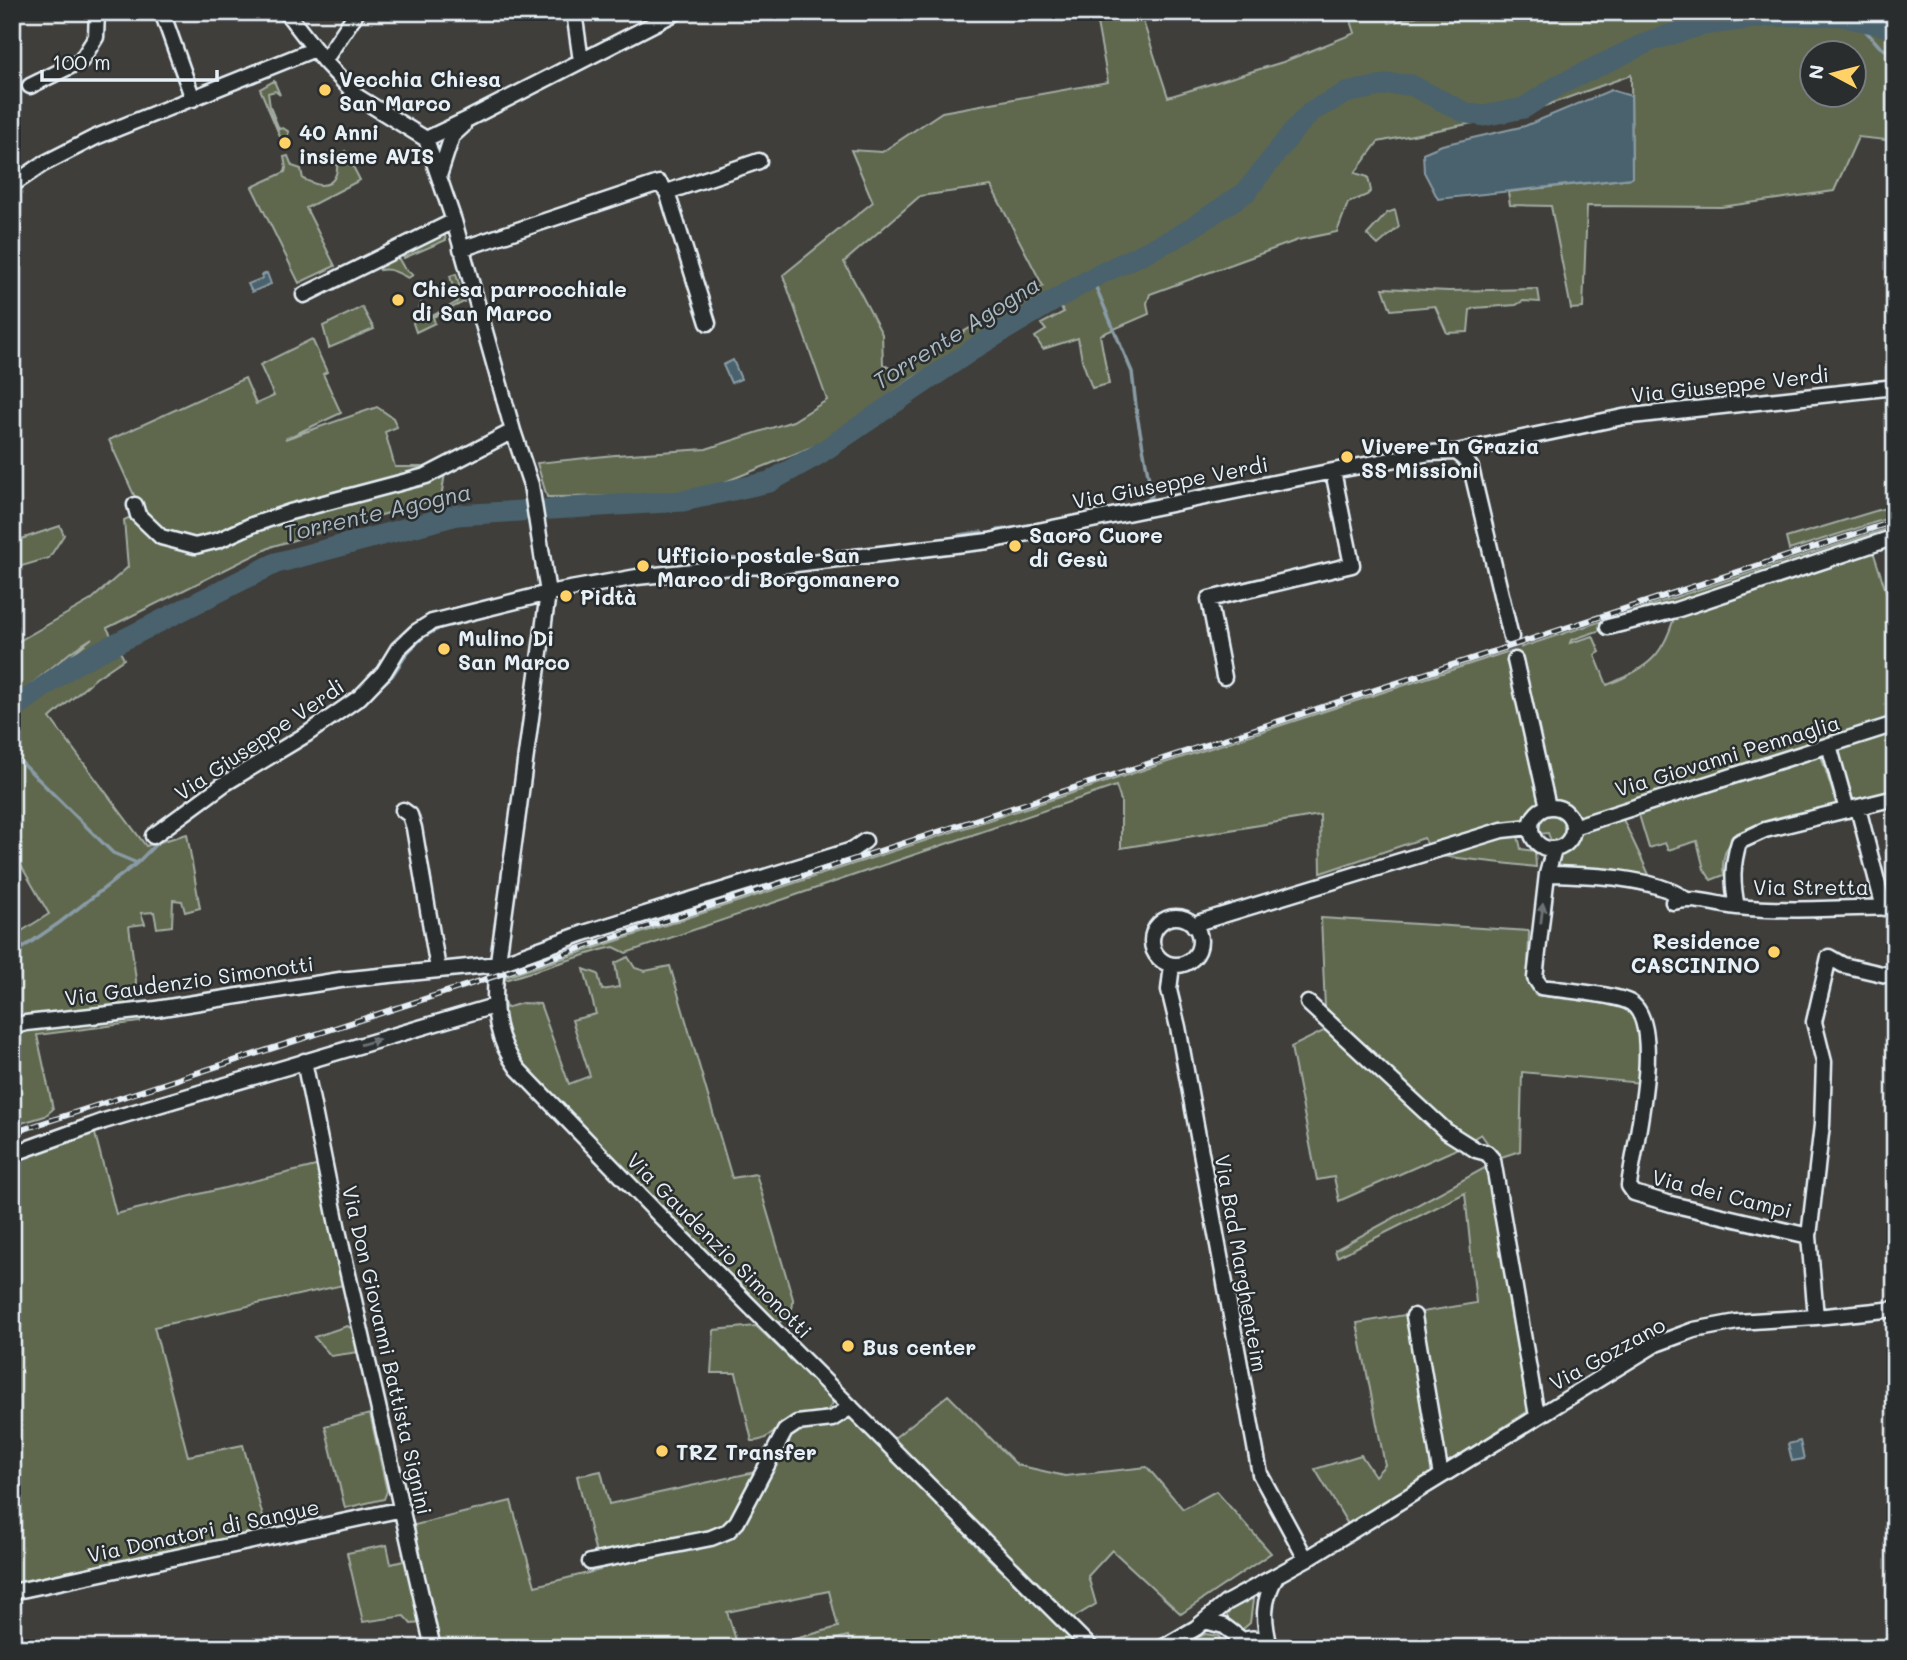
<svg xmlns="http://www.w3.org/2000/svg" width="1907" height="1660" font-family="Mali,sans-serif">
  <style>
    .green { fill: #5e674e; stroke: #a3aca3; stroke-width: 2; fill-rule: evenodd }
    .water { fill: #4a626e; stroke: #899ba5; stroke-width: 2 }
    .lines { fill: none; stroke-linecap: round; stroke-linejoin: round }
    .stream { stroke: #899ba5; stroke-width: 3.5 }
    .river { stroke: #4a626e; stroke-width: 21 }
    .minor-tunnel { stroke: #585956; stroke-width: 14; stroke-dasharray: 14 7; stroke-linecap: butt }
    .minor-casing { stroke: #e8f1f8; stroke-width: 19 }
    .major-casing { stroke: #e8f1f8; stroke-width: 23 }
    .minor { stroke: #2a2d2e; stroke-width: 14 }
    .major { stroke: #2a2d2e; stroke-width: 18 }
    .rail-casing { stroke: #e8f1f8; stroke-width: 6 }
    .rail { stroke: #2a2d2e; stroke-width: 3.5; stroke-dasharray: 10; stroke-linecap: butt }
    .oneway { fill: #6c7275 }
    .poi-dot { fill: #ffd166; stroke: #2a2d2e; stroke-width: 2.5 }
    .labels { text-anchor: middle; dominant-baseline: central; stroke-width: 5; stroke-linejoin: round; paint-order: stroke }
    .poi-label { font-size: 21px; font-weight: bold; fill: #e8f1f8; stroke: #2a2d2e; text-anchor: start }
    .street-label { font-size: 21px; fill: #e8f1f8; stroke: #2a2d2e }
    .water-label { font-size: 23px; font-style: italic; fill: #a9b8c1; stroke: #2a2d2e }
  </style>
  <rect width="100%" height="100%" fill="#3f3e3a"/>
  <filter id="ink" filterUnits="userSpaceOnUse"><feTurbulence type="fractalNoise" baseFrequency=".0143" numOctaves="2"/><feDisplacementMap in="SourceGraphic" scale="14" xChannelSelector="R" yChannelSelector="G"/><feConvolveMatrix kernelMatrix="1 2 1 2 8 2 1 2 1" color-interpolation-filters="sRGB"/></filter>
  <g filter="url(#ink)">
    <!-- green -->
    <path class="green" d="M1095 12H1140L1168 97 1283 62 1355 33 1348 12H1385L1389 23 1434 12H1895V141L1858 137 1834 191 1721 207 1587 206 1583 308 1571 309 1551 206 1510 205 1508 192 1632 178 1631 75 1528 112 1378 142 1355 173 1368 177 1371 191 1367 195 1348 203 1337 232 1298 240 1150 294 1147 303 1149 314 1100 335 1109 384 1092 388 1082 360 1078 338 1043 349 1035 337 1046 330 1041 324 1064 312 1050 295 913 378 822 443 720 484 664 496 547 497 537 463 615 455 706 449 793 421 827 400 783 275 873 202 851 150 882 152 942 112 1108 82ZM1812 52H1854V94H1812ZM991 186 1043 286 895 371 883 364 882 334 844 262 920 196Z
      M274 81 280 95 275 91 268 93 270 107 279 129 283 128 289 132 287 137 289 144 284 146 260 89Z
      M345 151 360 180 306 208 335 266 299 283 252 187 285 172 286 168 284 157 288 156 292 166 301 169 303 179C309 181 314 185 321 185 336 185 340 169 335 157Z
      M1395 210 1399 227 1378 245 1367 235 1387 213Z
      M444 233 446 240 404 258 400 252Z
      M396 254 404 268 413 275 408 278C399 273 391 268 380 270L377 263Z
      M456 274 464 302 433 317 435 323 416 332 413 323 421 304 422 309H428L432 316 457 302 450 276Z
      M1383 288 1449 291 1538 289 1540 302 1523 301 1516 305 1474 308 1470 310 1468 332 1447 333 1435 306 1391 310Z
      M362 307 374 329 329 348 323 326Z
      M312 339 327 372 323 374 341 413 285 439 377 407 393 418 397 427 385 432 395 467H446L441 498 273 546 107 628 124 659 96 678 50 718 146 846 187 834 200 908 185 912 182 901 173 900 172 926 157 928 154 912 141 913 145 924 129 926 136 980 135 999 140 1022 37 1035 53 1109 45 1116 12 1126V937L49 914 12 850V703L92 638 72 651 12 700V645L91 600 128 567 124 520 137 514 139 506 109 440 245 378 256 404 274 396 260 365Z
      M1895 505V516L1789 550 1786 538Z
      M60 526 64 535 49 558 12 569V542Z
      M1895 526V531L1571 640 1570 643 1593 636 1600 652 1595 655 1607 685C1649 668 1665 655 1676 610L1871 545 1895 619V794L1855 806 1836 743 1819 749 1837 806C1798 814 1713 819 1724 875L1711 880 1704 869 1697 841 1668 850 1665 843 1649 848 1636 805 1619 811 1652 881 1547 874 1554 849 1548 833 1518 836 1521 849 1535 851 1536 867 1432 855 1424 838 1321 873 1320 815 1121 848V801L1116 786 626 953 614 947 601 950 502 981V978Z
      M1321 918 1529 931 1528 976 1535 995 1617 1005 1633 1012 1639 1026 1641 1083 1522 1072 1520 1151 1498 1158 1481 1134 1452 1151 1339 1201 1334 1177 1317 1180 1291 1047 1326 1030Z
      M628 957 635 968 645 971 670 966 732 1178 756 1174 793 1299C794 1315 784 1320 771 1327L501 1041V993L506 1008 522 1003 540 1004 569 1084 590 1076 572 1020 596 1014 584 969 598 974 602 990 619 987 615 963Z
      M94 1130 116 1214 320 1165 343 1285 154 1327 188 1456 243 1445 267 1531 12 1585V1160Z
      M1490 1165 1530 1410 1349 1526 1315 1469 1361 1455 1375 1476 1385 1465 1357 1323 1476 1303 1465 1193 1337 1257 1335 1250Z
      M347 1326 354 1329 359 1352 331 1356 314 1337Z
      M756 1326 829 1395 833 1403 827 1411C814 1413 799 1415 787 1422 777 1429 766 1442 752 1441L736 1373H711L714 1330Z
      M948 1395 1017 1465 1065 1476 1147 1467 1183 1509 1216 1491 1271 1553 1181 1614 1112 1550 1088 1576 1096 1604 1066 1622 888 1443Z
      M853 1413 982 1552 1081 1648H930L929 1645 912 1648H852L848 1636 813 1645V1648H437L411 1526 511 1501 535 1586 600 1570 577 1476 601 1471 609 1504 773 1468C794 1419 806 1426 853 1413ZM829 1591 838 1627 777 1644 774 1638 738 1646 727 1612Z
      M370 1414 387 1491 384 1499 345 1508 325 1426Z
      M387 1545 391 1564 408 1560 422 1623 411 1624 404 1616 363 1622 347 1553Z
      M1250 1598 1253 1600 1250 1623 1243 1629 1231 1627 1227 1615 1231 1609Z
      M1205 1634 1219 1636 1222 1648H1177Z"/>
    <!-- water -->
    <path class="water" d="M1611 90 1631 96 1632 178 1438 199 1424 172 1423 153 1442 145 1525 126Z
      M267 273 271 284 252 292 248 284 263 278 262 275Z
      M733 360 741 379 731 383 723 365Z
      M1800 1441 1804 1459 1792 1461 1788 1444Z"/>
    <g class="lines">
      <!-- stream -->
      <path class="stream" d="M1856 20 1880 47 1895 55
        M1092 278 1132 372 1137 415 1152 496 1144 503
        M1022 526 1068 518
        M998 530 1013 528
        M959 535 982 532
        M800 556 909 543
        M374 692 392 676 408 652 423 637 444 626
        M342 718 358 706
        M12 756 24 765 113 853 137 863
        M12 955 59 923 137 863 165 835 186 820"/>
      <!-- river -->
      <path class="river" d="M12 710 75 664 276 563 457 515 683 501 769 482 819 454 978 346 1092 278 1179 236 1246 192 1294 130 1312 111 1346 93 1390 84 1411 85 1466 113 1484 116 1524 108 1559 85 1650 41 1702 25 1769 16 1837 15 1895 28"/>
      <!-- minor-tunnel -->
      <path class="minor-tunnel" d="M1511 637 1515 660"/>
      <defs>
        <path id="minor" d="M162 12 193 99
          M286 12 324 61 358 97 426 139 454 221 513 431 531 485 548 593 496 976C493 1011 496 1040 518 1069L661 1217 1091 1648
          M574 12 581 61
          M324 61 357 12
          M30 86 81 61 96 37 97 12
          M426 139 468 119 677 12
          M439 176 452 136 463 126
          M12 185 43 164 96 137 315 49
          M667 192 759 161
          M461 249 659 183 667 192 708 323
          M304 295 454 221
          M1456 452 1464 458 1471 468 1511 637
          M135 505 138 515 161 537 195 546 219 540 252 525 290 512 426 476 513 431
          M1608 627 1676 610 1895 537
          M1515 660 1548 807
          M1224 677 1209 599 1352 565 1333 471
          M1829 745 1847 810
          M1531 828a21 21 0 1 1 42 0a21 21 0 1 1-42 0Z
          M1858 808 1884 908
          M403 810 410 815 414 828 438 969
          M1573 827 1895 724
          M153 836 224 784 307 734 360 697 384 672 398 649 416 632 432 622 548 593 637 577 731 567 779 566 989 541 1333 471 1429 453 1456 452 1623 417 1895 387
          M1554 849 1547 874 1535 978 1541 987C1561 990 1616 994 1631 1003 1666 1027 1633 1149 1629 1186L1634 1193 1671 1204 1809 1236
          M1547 874C1586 875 1653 876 1685 899
          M1673 902C1694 896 1716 905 1737 907 1789 912 1843 908 1895 907
          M1737 907C1732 883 1732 865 1739 842L1765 830 1895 798
          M1152 941a24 24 0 1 1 48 0a24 24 0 1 1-48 0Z
          M1194 926 1200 922 1502 830 1530 827
          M1172 965 1169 990 1178 1027 1260 1474 1306 1559
          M1308 1003 1446 1131 1476 1150 1487 1153 1493 1160 1537 1416
          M12 1027 26 1023 156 1009 340 980 498 964 584 933 852 850 865 841
          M304 1061 338 1230 433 1648
          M12 1154 104 1121 494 1006
          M1414 1316 1441 1476
          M1816 1317 1809 1236 1822 1125 1824 1062 1814 1022 1829 957 1843 965 1895 977
          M590 1562 711 1538 728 1531 737 1522 785 1431 797 1423 832 1419 851 1407
          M12 1592 403 1509
          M1205 1621 1224 1626 1244 1641
          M1270 1647C1263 1620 1262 1601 1276 1577
          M1162 1648 1196 1628 1226 1603 1308 1558 1656 1344 1694 1330 1737 1322 1816 1317 1895 1309"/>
        <path id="major" d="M1234 1648C1246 1638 1259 1638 1271 1648"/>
      </defs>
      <!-- minor casing -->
      <use href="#minor" class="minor-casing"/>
      <!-- major casing -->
      <use href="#major" class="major-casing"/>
      <!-- minor -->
      <use href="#minor" class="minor"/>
      <!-- major -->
      <use href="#major" class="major"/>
      <defs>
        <path id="rail" d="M12 1133 1895 521"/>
      </defs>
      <!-- rail casing -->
      <use href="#rail" class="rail-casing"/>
      <!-- rail -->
      <use href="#rail" class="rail"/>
    </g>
    <!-- one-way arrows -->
    <defs><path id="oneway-solid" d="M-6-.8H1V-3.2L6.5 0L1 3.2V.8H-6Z" transform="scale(1.75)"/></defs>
    <g class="oneway">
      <use href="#oneway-solid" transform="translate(1542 913) rotate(-83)"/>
      <use href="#oneway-solid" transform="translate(370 1042) rotate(-16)"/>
    </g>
  </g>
  <!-- markers -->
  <g class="poi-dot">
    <circle cx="325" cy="90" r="7"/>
    <circle cx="285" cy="143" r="7"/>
    <circle cx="398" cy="300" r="7"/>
    <circle cx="1347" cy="457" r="7"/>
    <circle cx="1015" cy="546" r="7"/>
    <circle cx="643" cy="566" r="7"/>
    <circle cx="566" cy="596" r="7"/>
    <circle cx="444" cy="649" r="7"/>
    <circle cx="1774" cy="952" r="7"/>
    <circle cx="848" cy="1346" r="7"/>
    <circle cx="662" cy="1451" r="7"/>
  </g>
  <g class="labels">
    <!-- poi labels -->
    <g class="poi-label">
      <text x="339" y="78">Vecchia Chiesa<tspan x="339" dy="24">San Marco</tspan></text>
      <text x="299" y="131">40 Anni<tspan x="299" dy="24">insieme AVIS</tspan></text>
      <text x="412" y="288">Chiesa parrocchiale<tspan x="412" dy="24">di San Marco</tspan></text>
      <text x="1361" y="445">Vivere In Grazia<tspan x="1361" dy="24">SS Missioni</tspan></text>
      <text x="1029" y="534">Sacro Cuore<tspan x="1029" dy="24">di Gesù</tspan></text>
      <text x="657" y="554">Ufficio postale San<tspan x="657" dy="24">Marco di Borgomanero</tspan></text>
      <text x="580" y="596">Pidtà</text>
      <text x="458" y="637">Mulino Di<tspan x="458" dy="24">San Marco</tspan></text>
      <text x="1760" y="940" text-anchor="end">Residence<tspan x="1760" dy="24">CASCININO</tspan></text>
      <text x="862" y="1346">Bus center</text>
      <text x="676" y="1451">TRZ Transfer</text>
    </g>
    <!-- street labels -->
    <g class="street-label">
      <text transform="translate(1730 384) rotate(-6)">Via Giuseppe Verdi</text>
      <text transform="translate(1170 482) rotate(-11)">Via Giuseppe Verdi</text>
      <text transform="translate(259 739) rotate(-34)">Via Giuseppe Verdi</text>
      <text transform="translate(1727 755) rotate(-17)">Via Giovanni Pennaglia</text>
      <text x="1811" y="886">Via Stretta</text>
      <text transform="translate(189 980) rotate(-8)">Via Gaudenzio Simonotti</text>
      <text transform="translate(1722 1193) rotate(14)">Via dei Campi</text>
      <text transform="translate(720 1245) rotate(45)">Via Gaudenzio Simonotti</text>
      <text transform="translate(1242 1263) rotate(80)">Via Bad Marghenteim</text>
      <text transform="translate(388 1350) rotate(77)">Via Don Giovanni Battista Signini</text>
      <text transform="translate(1607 1353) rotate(-29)">Via Gozzano</text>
      <text transform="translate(203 1530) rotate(-12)">Via Donatori di Sangue</text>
    </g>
    <!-- water labels -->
    <g class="water-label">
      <text transform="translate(956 332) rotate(-32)">Torrente Agogna</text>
      <text transform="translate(377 512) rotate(-13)">Torrente Agogna</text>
    </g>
  </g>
  <!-- margin -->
  <rect width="1907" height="1660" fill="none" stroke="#2a2d2e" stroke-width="42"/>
  <rect x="21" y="21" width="1865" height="1618" fill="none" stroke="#e8f1f8" stroke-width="2.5" filter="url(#ink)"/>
  <!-- north arrow -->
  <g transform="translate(1833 74) rotate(277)"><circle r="33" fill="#2a2d2e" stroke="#767b7f" stroke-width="2"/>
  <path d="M0-5L12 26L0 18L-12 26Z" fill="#ffd166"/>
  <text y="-10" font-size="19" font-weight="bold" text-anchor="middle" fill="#e8f1f8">N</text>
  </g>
  <!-- scale -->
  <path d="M42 70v10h175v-10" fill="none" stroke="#e8f1f8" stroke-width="3.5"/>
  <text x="52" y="70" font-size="21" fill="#e8f1f8" stroke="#2a2d2e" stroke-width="5" paint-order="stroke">100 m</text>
</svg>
